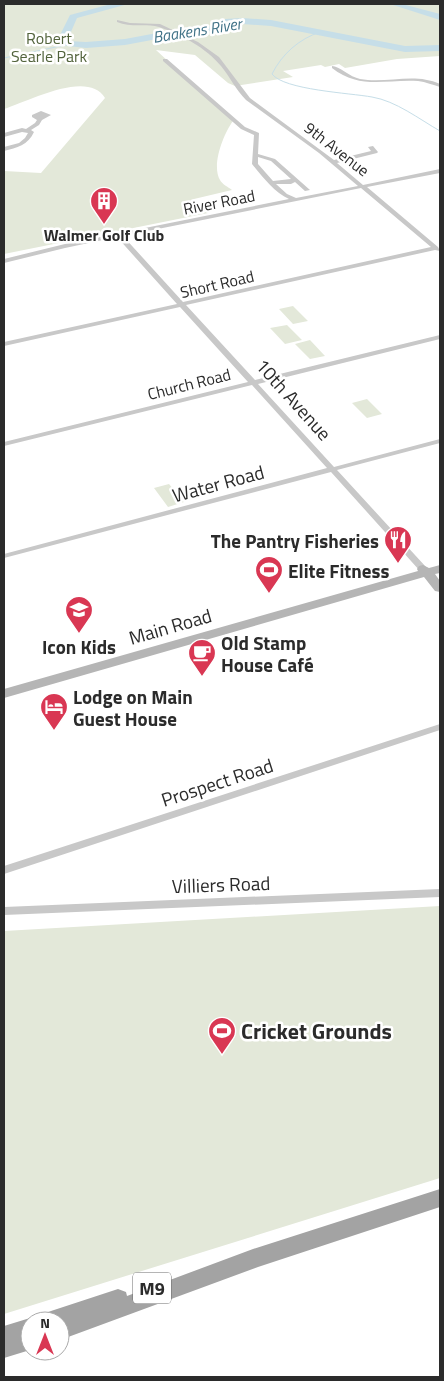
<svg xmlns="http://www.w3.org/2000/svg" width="444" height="1381" font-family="'Titillium Web',sans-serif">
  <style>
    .green { fill: #e3e8d9 }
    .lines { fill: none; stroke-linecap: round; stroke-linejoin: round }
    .stream { stroke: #c6dee8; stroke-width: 1 }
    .river { fill: #c6dee8; fill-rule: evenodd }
    .street { fill: #c8c8c8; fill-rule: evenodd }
    .secondary { fill: #b5b5b5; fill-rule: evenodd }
    .primary { fill: #a3a3a3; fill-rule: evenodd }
    .labels { text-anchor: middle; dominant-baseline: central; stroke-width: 5; stroke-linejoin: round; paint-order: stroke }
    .far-water-label { font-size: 16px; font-style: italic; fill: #407287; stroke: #fff }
    .far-park-label { font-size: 16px; fill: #52633c; stroke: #fff }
    .far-street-label { font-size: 16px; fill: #2b2b2b; stroke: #fff }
    .far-poi-label { font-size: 16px; font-weight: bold; fill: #2b2b2b; stroke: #fff }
    .shield { fill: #fff; stroke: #6b6b6b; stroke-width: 1 }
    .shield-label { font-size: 18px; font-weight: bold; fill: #2b2b2b }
    .street-label { font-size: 19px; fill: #2b2b2b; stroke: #fff }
    .poi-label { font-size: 19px; font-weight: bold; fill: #2b2b2b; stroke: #fff; text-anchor: start }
    .near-poi-label { font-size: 22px; font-weight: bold; fill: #2b2b2b; stroke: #fff; text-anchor: start }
  </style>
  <rect width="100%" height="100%" fill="#fff"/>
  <!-- green -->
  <path class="green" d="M4 4H440V56L397 59 345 68 339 64 325 67 321 65 283 71 293 77 235 86 228 83 195 55 156 50 233 121C224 133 211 165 220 180 222 184 228 187 232 190L194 199 208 213 4 254V171L41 173 105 98C88 69 27 102 4 109Z
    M293 306 308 321 293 324 279 309Z
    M287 325 302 340 285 344 270 328Z
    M310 340 325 356 310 359 295 344Z
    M367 399 382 414 367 418 352 403Z
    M169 484 184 502 168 507 154 488Z
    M440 906V1178L4 1314V931Z"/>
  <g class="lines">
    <!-- stream -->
    <path class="stream" d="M320 32C299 39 282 54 272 74 284 90 350 93 372 97 396 101 419 119 440 131
      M4 58 70 44"/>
    <!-- river -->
    <path class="river" d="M111 4H128L77 18 67 41 86 42 125 39 189 27 213 26 225 19 242 18 271 20 405 46 440 45V51L405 52 271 26 242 24H227L215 31 189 33 125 45 86 48 59 45 58 39 70 15Z
      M390 4H402L440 14V20Z"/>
    <!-- street -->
    <path class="street" d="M117 20 130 23 160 24 198 42 219 57 250 98 334 160 371 151 368 147 373 146 378 152 377 153 337 163 363 185 440 169V173L367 187 438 247 440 251 435 250 186 305 255 380 440 335V339L258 384 334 467 440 439V443L337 470 426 567 427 569 426 571H420L331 472 4 558V554L327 468 252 385 4 446V442L248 382 180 307 4 346V342L177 304 117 237 65 248 4 263V259L65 244 289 199C274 192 263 177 252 164L254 135 241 129 163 61V59H167L245 127 259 133 258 154 275 159 310 190 305 191 295 182 291 184H276L287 194 296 198 358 186 319 153 246 100C236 90 230 77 221 66 206 48 181 34 159 27 145 23 131 28 117 22ZM258 157 271 161 291 179 273 181 258 164ZM361 188 431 247 183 302 123 236Z
      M332 66C339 66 350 77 360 79 387 84 414 72 440 84V87C433 85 426 82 418 81 386 79 360 90 332 68Z
      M41 111 51 115 42 120 39 125 31 130 34 132C28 145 17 148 4 151V147L19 143 25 138 28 133 22 132 4 137V133L22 128 26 129 35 123 37 120 32 117V115Z
      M440 724V730L4 874V866Z
      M440 889V897L4 915V907Z"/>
    <!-- secondary -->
    <path class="secondary" d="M423 565 429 568 440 565V573L435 574 440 581V592L435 591 424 577 4 698V689L418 571 417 569 419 566Z"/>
    <!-- primary -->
    <path class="primary" d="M440 1189V1207L258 1267 60 1340V1321H40L43 1314 51 1311 118 1289 126 1292 127 1296 253 1249Z
      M30 1318 38 1321H30V1350L4 1358V1326Z"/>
  </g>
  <!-- icons -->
  <defs>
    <symbol id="building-pin" viewBox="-11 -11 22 30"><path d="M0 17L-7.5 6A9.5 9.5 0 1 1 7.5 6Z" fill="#d93753" stroke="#fff"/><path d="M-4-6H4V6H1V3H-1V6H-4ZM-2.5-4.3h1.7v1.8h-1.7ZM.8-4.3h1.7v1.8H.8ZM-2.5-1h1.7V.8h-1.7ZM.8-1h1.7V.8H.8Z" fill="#fff"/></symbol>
    <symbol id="restaurant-pin" viewBox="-11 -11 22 30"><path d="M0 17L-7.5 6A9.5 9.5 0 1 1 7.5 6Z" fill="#d93753" stroke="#fff"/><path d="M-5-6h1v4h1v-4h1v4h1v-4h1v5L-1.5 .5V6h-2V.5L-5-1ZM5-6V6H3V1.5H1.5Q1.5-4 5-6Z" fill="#fff"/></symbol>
    <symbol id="stadium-pin" viewBox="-11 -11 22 30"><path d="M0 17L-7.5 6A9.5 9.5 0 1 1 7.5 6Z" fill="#d93753" stroke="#fff"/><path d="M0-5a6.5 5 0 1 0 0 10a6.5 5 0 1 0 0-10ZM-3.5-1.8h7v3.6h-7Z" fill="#fff"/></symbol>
    <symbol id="school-pin" viewBox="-11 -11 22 30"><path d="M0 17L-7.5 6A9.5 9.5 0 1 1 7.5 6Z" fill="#d93753" stroke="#fff"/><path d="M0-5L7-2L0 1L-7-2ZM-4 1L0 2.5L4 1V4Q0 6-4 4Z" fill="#fff"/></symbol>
    <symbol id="cafe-pin" viewBox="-11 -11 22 30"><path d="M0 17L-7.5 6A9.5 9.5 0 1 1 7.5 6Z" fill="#d93753" stroke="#fff"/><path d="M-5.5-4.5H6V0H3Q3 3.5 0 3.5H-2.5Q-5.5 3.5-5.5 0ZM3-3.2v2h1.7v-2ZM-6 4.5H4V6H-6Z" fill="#fff"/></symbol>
    <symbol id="hotel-pin" viewBox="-11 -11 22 30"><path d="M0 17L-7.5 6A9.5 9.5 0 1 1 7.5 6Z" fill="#d93753" stroke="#fff"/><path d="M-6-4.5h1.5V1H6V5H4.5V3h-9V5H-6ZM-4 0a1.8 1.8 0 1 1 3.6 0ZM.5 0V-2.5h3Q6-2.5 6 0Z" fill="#fff"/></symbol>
  </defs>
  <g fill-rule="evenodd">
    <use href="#building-pin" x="88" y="185" width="32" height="43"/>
    <use href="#restaurant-pin" x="382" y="524" width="32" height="43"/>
    <use href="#stadium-pin" x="253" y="554" width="32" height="43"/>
    <use href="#school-pin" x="63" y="594" width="32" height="43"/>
    <use href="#cafe-pin" x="186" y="637" width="32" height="43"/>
    <use href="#hotel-pin" x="38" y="691" width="32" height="43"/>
    <use href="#stadium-pin" x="206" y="1015" width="32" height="43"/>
  </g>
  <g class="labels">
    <!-- far-water labels -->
    <g class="far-water-label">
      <text transform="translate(197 30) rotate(-9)">Baakens River</text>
    </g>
    <!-- far-park labels -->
    <g class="far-park-label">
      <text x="49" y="38">Robert<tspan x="49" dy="18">Searle Park</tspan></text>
    </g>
    <!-- far-street labels -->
    <g class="far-street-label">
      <text transform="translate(337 149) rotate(38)">9th Avenue</text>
      <text transform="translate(219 202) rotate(-11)">River Road</text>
      <text transform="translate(217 284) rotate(-13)">Short Road</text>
      <text transform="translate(189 384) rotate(-14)">Church Road</text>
    </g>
    <!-- far-poi labels -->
    <g class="far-poi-label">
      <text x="104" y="235">Walmer Golf Club</text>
    </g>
    <!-- shield labels -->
    <rect class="shield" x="133" y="1272.5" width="38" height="31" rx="4"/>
    <g class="shield-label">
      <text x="152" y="1288">M9</text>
    </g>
    <!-- street labels -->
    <g class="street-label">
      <text transform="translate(294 399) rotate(48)">10th Avenue</text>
      <text transform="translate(218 483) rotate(-15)">Water Road</text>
      <text transform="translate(170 626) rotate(-16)">Main Road</text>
      <text transform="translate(217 782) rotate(-18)">Prospect Road</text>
      <text transform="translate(221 884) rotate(-2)">Villiers Road</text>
    </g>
    <!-- poi labels -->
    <g class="poi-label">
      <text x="379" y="540" text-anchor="end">The Pantry Fisheries</text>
      <text x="288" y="570">Elite Fitness</text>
      <text x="221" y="642">Old Stamp<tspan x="221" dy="22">House Café</tspan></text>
      <text x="79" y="646" text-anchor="middle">Icon Kids</text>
      <text x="73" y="696">Lodge on Main<tspan x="73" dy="22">Guest House</tspan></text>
    </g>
    <!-- near-poi labels -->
    <g class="near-poi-label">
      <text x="241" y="1031">Cricket Grounds</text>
    </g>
  </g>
  <!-- border -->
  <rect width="444" height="1381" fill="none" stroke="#2b2b2b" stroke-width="10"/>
  <!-- north arrow -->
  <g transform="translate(45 1336)"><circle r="24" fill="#ffffff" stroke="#aaaaaa"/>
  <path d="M0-4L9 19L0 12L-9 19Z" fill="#d93753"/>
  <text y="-8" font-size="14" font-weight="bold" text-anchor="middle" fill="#2b2b2b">N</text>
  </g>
</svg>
